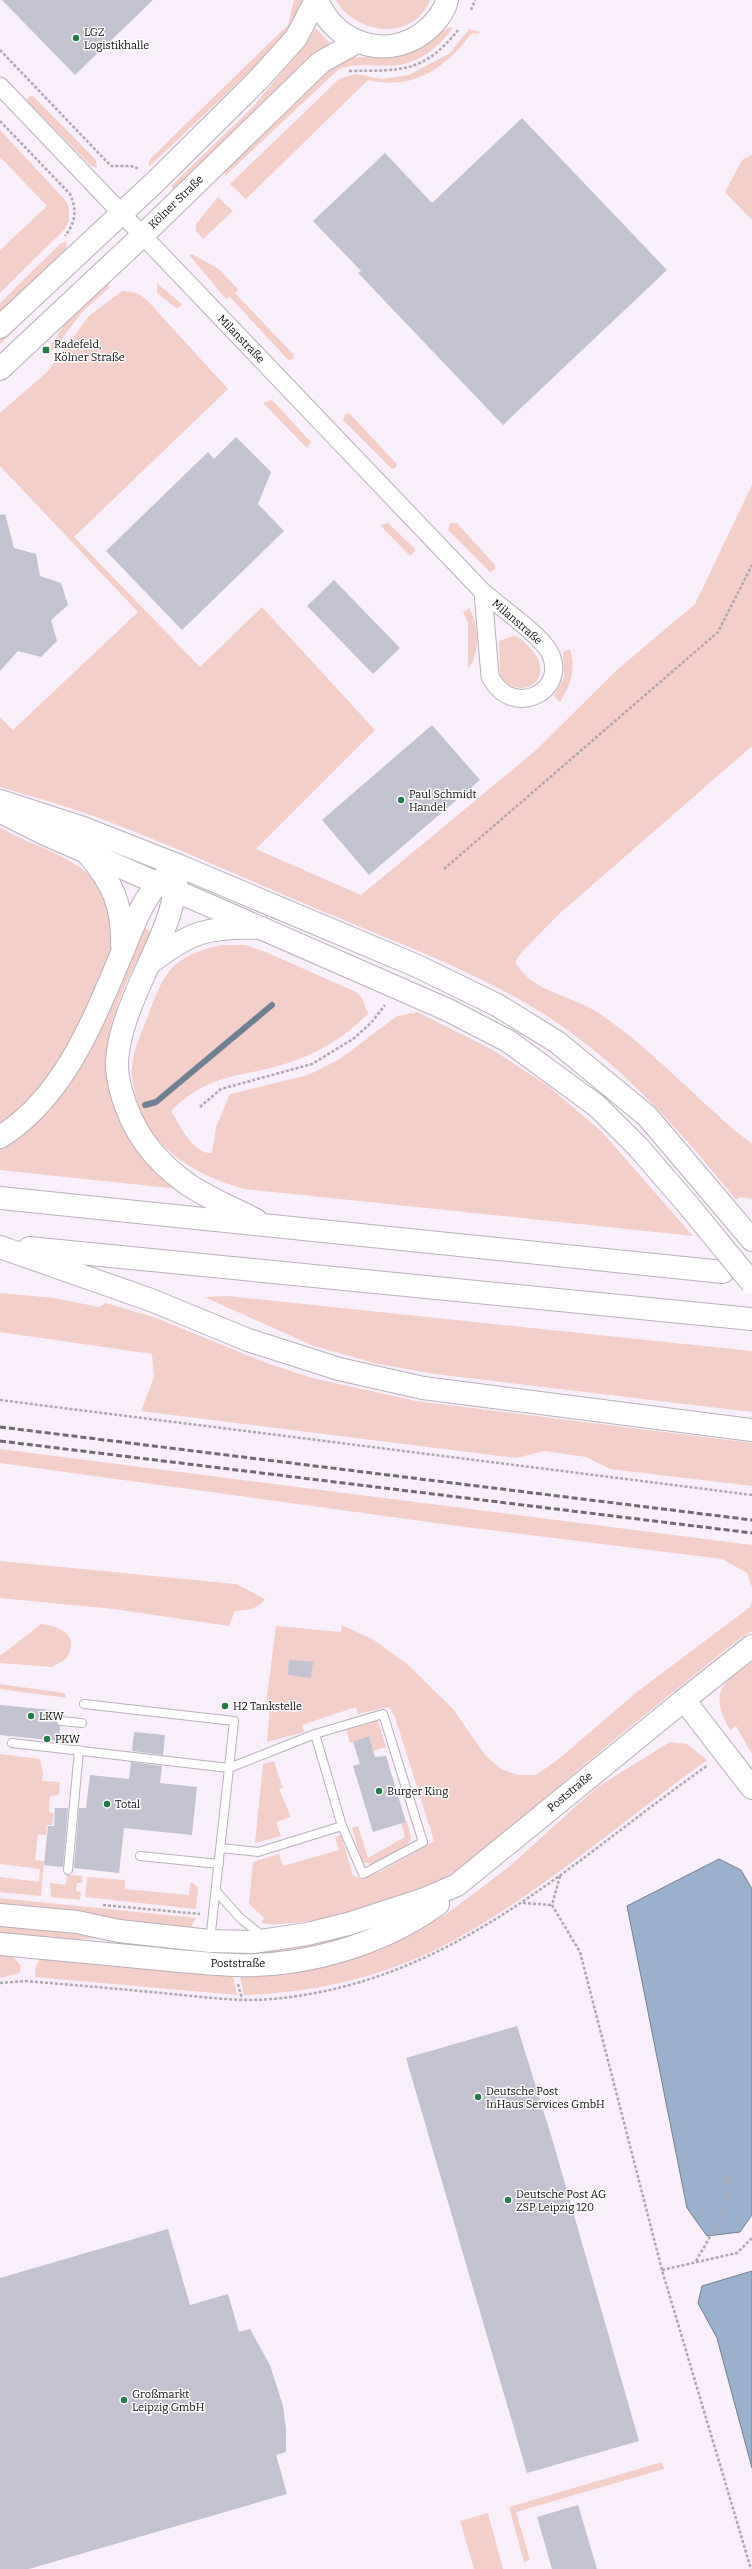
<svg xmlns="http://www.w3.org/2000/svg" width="752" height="2569" font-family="Bitter,serif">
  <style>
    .green { fill: #f4cec8 }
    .water { fill: #9bb0cc; stroke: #717f93 }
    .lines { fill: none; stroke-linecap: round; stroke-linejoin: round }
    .stream { stroke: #717f93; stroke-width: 6 }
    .building { fill: #c3c2d0 }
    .lane-casing { stroke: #b9afba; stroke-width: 10 }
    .street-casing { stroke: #b9afba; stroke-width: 19 }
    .secondary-casing { stroke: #b9afba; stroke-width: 24 }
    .primary-casing { stroke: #b9afba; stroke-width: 24 }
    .highway-casing { stroke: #b9afba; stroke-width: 24 }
    .path { stroke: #afa7b0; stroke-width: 2.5; stroke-dasharray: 3 2; stroke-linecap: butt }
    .lane { stroke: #fff; stroke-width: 8 }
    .street { stroke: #fff; stroke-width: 17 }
    .secondary { stroke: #fff; stroke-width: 22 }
    .primary { stroke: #fff; stroke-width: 22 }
    .highway { stroke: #fff; stroke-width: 22 }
    .rail { stroke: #6f6970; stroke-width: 3; stroke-dasharray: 6 3; stroke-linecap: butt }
    .primary-bridge-casing { stroke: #b9afba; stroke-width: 24; stroke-linecap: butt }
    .primary-bridge { stroke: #fff; stroke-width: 22 }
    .poi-dot { fill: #25794b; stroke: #fff; stroke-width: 1.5 }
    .labels { text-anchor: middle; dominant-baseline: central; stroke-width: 3; stroke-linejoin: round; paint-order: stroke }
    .poi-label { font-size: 11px; fill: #0f0c0f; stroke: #fff; text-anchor: start }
    .street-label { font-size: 11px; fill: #0f0c0f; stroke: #fff }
  </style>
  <rect width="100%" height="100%" fill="#f9effb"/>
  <!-- green -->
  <path class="green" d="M294 0H302L301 7 286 37 150 166 148 165 151 158 288 25Z
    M336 0H430C413 42 356 35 336 0Z
    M453 27C442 44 424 59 404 64 383 69 361 61 339 69L225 176V170L320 76C330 69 340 61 352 58 370 55 388 60 406 54 424 48 438 29 453 27Z
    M315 28 331 44 321 50 173 190 172 185 252 108 310 38Z
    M469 29 480 32 479 34 472 33C446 68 413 91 368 80L246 199 230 184 339 79 356 74 382 79 409 75 450 53Z
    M32 95 96 160 97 168 91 166 29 103 27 99Z
    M0 130 65 200 69 208V220L65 229 0 293V250L47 206 0 157Z
    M752 155V220L725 192 742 160Z
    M218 197 233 211 203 239 196 231V224Z
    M67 242 66 249 0 312V303L61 243Z
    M192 254 219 269 238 289 235 293 294 355 293 359 288 360 230 297 226 299 189 255Z
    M85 262 0 344V339Z
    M108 282 109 288 83 311 51 353 47 351 65 324Z
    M157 283 182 304 180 307 176 308 157 293Z
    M122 291 137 293 146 299 228 389 74 537 200 667 262 607 375 730 256 849 361 895 534 752 617 670 695 604 752 485V746L558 915 521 953 515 962C531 992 574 996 600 1014 654 1050 699 1103 752 1144V1199L740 1197 736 1200C684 1135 629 1072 559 1024 487 975 402 945 322 911 248 880 174 846 99 818 67 806 33 797 0 787V717L13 730 138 612 0 466V413L47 372 89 316Z
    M272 400 311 442 307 448 263 403Z
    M349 413 396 463 397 467 392 469 343 420 345 414Z
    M388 523 414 548 415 551 410 556 380 525Z
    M450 523H457L495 565V569L490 572 448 530Z
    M469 608C479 625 481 653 468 669V623L463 612Z
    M513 636C521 637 524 642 530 648 558 677 523 704 500 677L499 641Z
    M570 649C576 670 571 685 560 702L554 696 564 677 563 652Z
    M0 827C30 846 70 854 95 880 111 897 116 933 111 955 108 967 100 979 95 991 72 1039 46 1094 0 1125Z
    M142 927 152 932C136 962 120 992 111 1026 95 1090 126 1153 179 1189L0 1170V1148L5 1145Z
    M221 945H245L268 953 356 992 362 998 368 1014C345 1037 316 1055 285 1064 239 1078 209 1073 171 1111 180 1125 192 1154 212 1153L216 1127 230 1094 308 1075 340 1059 397 1016 417 1012 493 1050 548 1086 602 1132 693 1236 245 1189C195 1176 143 1145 134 1089 133 1082 131 1075 132 1068 133 1050 141 1033 148 1016 165 970 172 957 221 945Z
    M0 1293 54 1298 99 1307 106 1303 156 1318 269 1364 312 1378 362 1389 416 1401 752 1443V1486L610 1469 586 1457 545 1451 516 1458 141 1411 154 1377 152 1354 0 1332Z
    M227 1296 752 1351V1412L436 1374 378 1364 314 1346 204 1297Z
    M0 1449 752 1545V1587L747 1573 722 1559 465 1527 0 1463Z
    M0 1561 236 1584 265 1599C257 1610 247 1610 235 1611L229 1626 114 1609 0 1598Z
    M752 1601V1631L738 1640C682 1685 625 1730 570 1777 523 1816 478 1860 425 1890 398 1904 289 1930 261 1923L264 1918 249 1904 253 1862 279 1854 283 1866 339 1850 335 1837 341 1835 353 1876 363 1879 382 1871 434 1841 395 1717 389 1707 358 1714 356 1707 302 1725 304 1732 267 1742 270 1705 266 1704 276 1626 341 1632 342 1625 374 1640 407 1664 453 1709 485 1755 501 1769 518 1775H536L560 1758 637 1692 750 1607Z
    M41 1624C62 1626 80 1636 66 1659L52 1667 0 1663V1656Z
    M752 1662V1754L736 1726 730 1730C709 1694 721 1682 752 1662Z
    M0 1684 64 1693 67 1698 0 1689Z
    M378 1721 386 1747 373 1751 368 1737 350 1743 346 1730Z
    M670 1742 687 1744 707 1760C621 1822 533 1900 439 1948 379 1978 311 1993 244 1995L240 1976 384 1946 416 1931 448 1913 510 1866 596 1788Z
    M0 1754 40 1759 43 1773 42 1781 60 1782 59 1795 50 1796 49 1812 54 1813 52 1825H47L46 1835 38 1834 35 1860 44 1861 41 1896 0 1892V1877L39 1882 40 1869 0 1864Z
    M274 1761 283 1788 279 1789 291 1817 276 1822 281 1836 255 1843 263 1764Z
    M407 1821 411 1838 406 1846 372 1864 362 1862 352 1828 358 1826 368 1858 405 1837 401 1823Z
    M67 1875 82 1876V1883H77L76 1891 81 1892 80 1900 51 1897 50 1883 66 1885Z
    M87 1877 125 1880V1889L189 1895 190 1883H193L198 1888 196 1909 85 1897Z
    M0 1898 196 1918 189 1931 0 1905Z
    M374 1923 375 1927C329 1945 294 1950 244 1956L245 1948Z
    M0 1925 101 1935 102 1938 67 1940 0 1933Z
    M0 1953C9 1953 16 1959 21 1966L20 1973 0 1978Z
    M40 1958 233 1976 237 1995 35 1977 36 1966Z
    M662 2462 664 2469 516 2512 530 2560 524 2562 509 2507Z
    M488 2513 503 2569H474L460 2521Z"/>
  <!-- water -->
  <path class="water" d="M719 1859 741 1870 752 1889V2215L740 2232 707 2236 687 2208 627 1906Z
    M752 2271V2468L717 2338 698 2303 702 2286Z"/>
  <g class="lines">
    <!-- stream -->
    <path class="stream" d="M145 1105 156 1102 272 1005"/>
  </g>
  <!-- building -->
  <path class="building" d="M2 0H153L75 75Z
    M522 118 667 270 503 425 358 273 361 271 313 221 385 153 432 203Z
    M236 437 271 472 258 504 284 531 182 630 106 551 208 452 214 459Z
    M5 514 14 548 36 554 40 576 61 583 68 605 51 620 57 641 41 657 18 651 0 671V515Z
    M334 580 400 648 373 674 307 606Z
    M432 725 480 780 369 875 322 820Z
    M289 1660 313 1662 311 1678 288 1675Z
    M0 1705 62 1711 61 1716 56 1720 60 1726 59 1741 0 1735Z
    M134 1732 165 1735 163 1755 132 1751Z
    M369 1736 375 1757 386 1756 406 1822 373 1832 353 1766 360 1764 353 1742Z
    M131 1762 162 1766 160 1783 197 1787 192 1835 124 1828 119 1873 74 1868 79 1808H86L90 1775 129 1779Z
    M55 1808H68L63 1867 44 1865 48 1826H54Z
    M517 2026 551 2135 639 2441 527 2473 406 2058Z
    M168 2229 190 2305 228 2294 239 2332 250 2329 270 2365 283 2406 286 2429V2452L276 2455 287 2494 29 2569H0V2278Z
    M578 2505 597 2569H552L537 2517Z"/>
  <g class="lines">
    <defs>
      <path id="lane" d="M84 1704 234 1721 229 1768 315 1734 383 1714 423 1842 363 1874 342 1826
        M61 1721 82 1723
        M12 1743 229 1768 210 1941
        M221 1848 258 1852 342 1826 315 1734
        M140 1856 219 1864
        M68 1870 79 1750
        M216 1891 240 1918 264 1937"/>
      <path id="street" d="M0 86 483 592C499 606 542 636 550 653 569 692 511 720 490 676L483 592"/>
      <path id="secondary" d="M317 0C336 47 394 63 431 26 438 19 445 10 447 0
        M0 327 154 183 257 81 296 38 316 0
        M0 369 142 236 321 62 357 42
        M0 801 83 828 177 865
        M5 814 47 835 157 883
        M0 1915 77 1922 119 1931 210 1941 253 1942 307 1934 348 1924 422 1900 457 1885 684 1700
        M0 1944C46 1948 92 1953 139 1957 171 1960 203 1964 235 1965 305 1967 381 1945 438 1904"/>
      <path id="primary" d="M177 865 417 966 497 1005 557 1042 647 1116 752 1240
        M158 883 448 1010 508 1041 597 1106 639 1148 689 1206
        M752 1646 684 1700 752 1788"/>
      <path id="highway" d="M87 853C113 883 123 906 122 946
        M177 865C178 906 159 941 143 977 131 1004 119 1032 117 1061 116 1070 119 1082 121 1091 132 1131 153 1159 186 1183 207 1198 233 1208 256 1220
        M149 964C190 931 210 926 262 928
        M0 1137C62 1099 92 1024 119 960 136 921 142 893 177 865
        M0 1198 723 1272
        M0 1247 151 1300 248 1340 339 1369 423 1388 752 1430
        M29 1248 752 1319"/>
    </defs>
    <!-- lane casing -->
    <use href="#lane" class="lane-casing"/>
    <!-- street casing -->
    <use href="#street" class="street-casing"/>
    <!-- secondary casing -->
    <use href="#secondary" class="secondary-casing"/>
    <!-- primary casing -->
    <use href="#primary" class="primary-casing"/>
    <!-- highway casing -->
    <use href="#highway" class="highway-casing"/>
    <!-- path -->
    <path class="path" d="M471 10 475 0
      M0 50 111 166H131L140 169
      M349 71C401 70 423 74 458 30
      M0 121 70 194C77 209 76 222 65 236
      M444 869 718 632 752 565
      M200 1107 221 1089 312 1064 353 1039 371 1023 385 1005
      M0 1400 752 1495
      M560 1876 552 1905 580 1952 662 2270 751 2569
      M523 1903 552 1905
      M103 1905 200 1914
      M0 1983 25 1981C74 1985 122 1989 171 1994 205 1997 239 2002 273 1999 453 1982 568 1864 708 1765
      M238 1984 242 1999
      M696 2261 725 2211 731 2173
      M662 2270 737 2253 752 2238"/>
    <!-- lane -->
    <use href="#lane" class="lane"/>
    <!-- street -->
    <use href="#street" class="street"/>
    <!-- secondary -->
    <use href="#secondary" class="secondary"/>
    <!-- primary -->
    <use href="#primary" class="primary"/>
    <!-- highway -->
    <use href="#highway" class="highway"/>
    <!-- rail -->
    <path class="rail" d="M0 1427 752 1520
      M0 1441 752 1533"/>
    <defs>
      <path id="primary-bridge" d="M689 1206 752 1283"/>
    </defs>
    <!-- primary-bridge casing -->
    <use href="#primary-bridge" class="primary-bridge-casing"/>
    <!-- primary-bridge -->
    <use href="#primary-bridge" class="primary-bridge"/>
  </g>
  <!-- markers -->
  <g class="poi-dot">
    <circle cx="76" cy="38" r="4"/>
    <rect x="42" y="346" width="8" height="8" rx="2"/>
    <circle cx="401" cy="800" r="4"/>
    <circle cx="225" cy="1706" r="4"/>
    <circle cx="31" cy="1716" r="4"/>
    <circle cx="47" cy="1739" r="4"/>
    <circle cx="379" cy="1791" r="4"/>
    <circle cx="107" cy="1804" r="4"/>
    <circle cx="478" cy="2097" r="4"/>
    <circle cx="508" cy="2200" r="4"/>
    <circle cx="124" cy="2400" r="4"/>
  </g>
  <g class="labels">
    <!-- poi labels -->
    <g class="poi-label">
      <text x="84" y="32">LGZ<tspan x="84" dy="13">Logistikhalle</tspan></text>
      <text x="54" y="344">Radefeld,<tspan x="54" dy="13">Kölner Straße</tspan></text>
      <text x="409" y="794">Paul Schmidt<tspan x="409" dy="13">Handel</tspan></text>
      <text x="233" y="1706">H2 Tankstelle</text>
      <text x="39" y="1716">LKW</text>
      <text x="55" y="1739">PKW</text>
      <text x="387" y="1791">Burger King</text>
      <text x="115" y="1804">Total</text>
      <text x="486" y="2091">Deutsche Post<tspan x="486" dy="13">InHaus Services GmbH</tspan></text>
      <text x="516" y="2194">Deutsche Post AG<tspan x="516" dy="13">ZSP Leipzig 120</tspan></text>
      <text x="132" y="2394">Großmarkt<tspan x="132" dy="13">Leipzig GmbH</tspan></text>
    </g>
    <!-- street labels -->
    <g class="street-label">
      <text transform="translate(176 202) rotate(-44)">Kölner Straße</text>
      <text transform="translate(241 339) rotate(46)">Milanstraße</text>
      <text transform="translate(517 622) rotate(41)">Milanstraße</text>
      <text transform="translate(570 1792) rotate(-40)">Poststraße</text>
      <text x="238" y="1963">Poststraße</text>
    </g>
  </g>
</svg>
